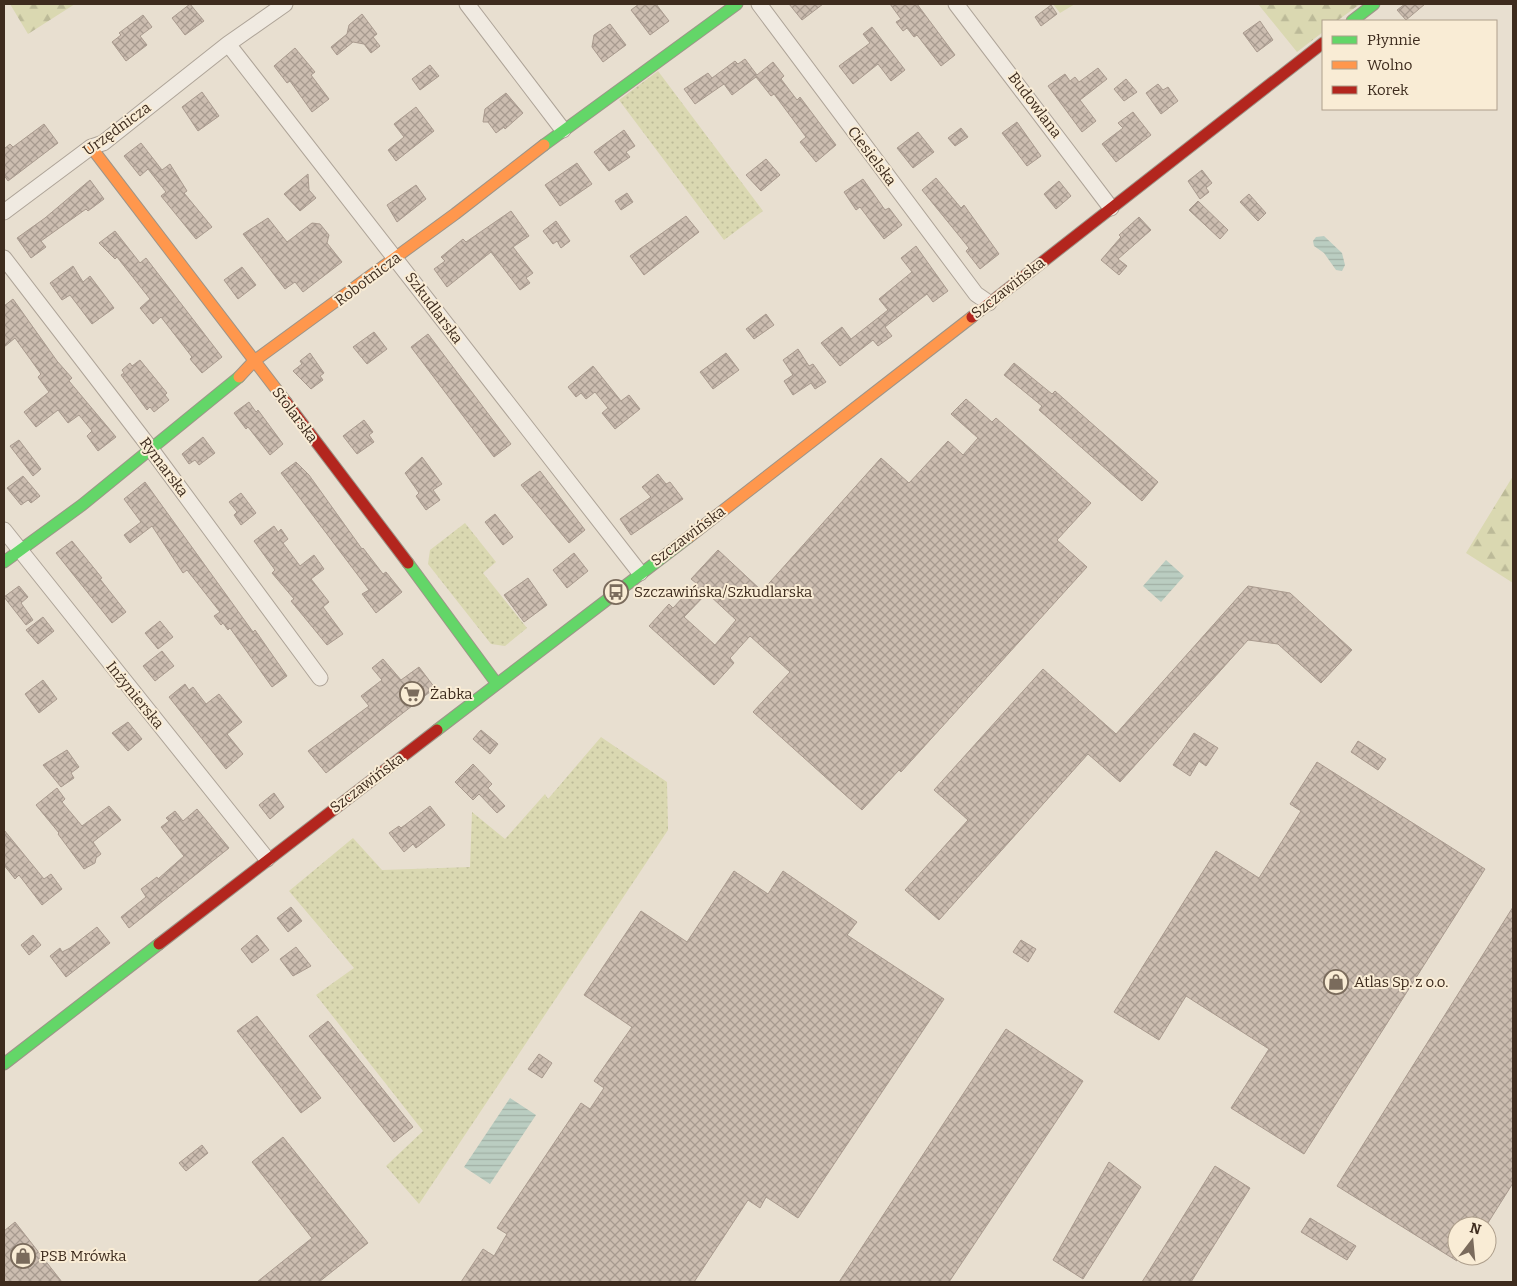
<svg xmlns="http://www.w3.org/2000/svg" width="1517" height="1286" font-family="Bitter,serif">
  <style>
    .grass { fill: url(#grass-dots) }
    .forest { fill: url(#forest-firs) }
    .water { fill: url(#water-rules) }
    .building { fill: url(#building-cross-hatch); stroke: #a99a8e; fill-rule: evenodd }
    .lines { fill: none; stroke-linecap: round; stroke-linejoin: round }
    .street-casing { stroke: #aea498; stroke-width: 17 }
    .fast-casing { stroke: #9d9488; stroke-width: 13 }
    .slow-casing { stroke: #9d9488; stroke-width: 13 }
    .jam-casing { stroke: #9d9488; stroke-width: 13 }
    .street { stroke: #f0eae1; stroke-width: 15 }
    .fast { stroke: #63d668; stroke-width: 11 }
    .slow { stroke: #ff974d; stroke-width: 11 }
    .jam { stroke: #b3261e; stroke-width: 11 }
    .labels { text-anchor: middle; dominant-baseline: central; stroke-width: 4; stroke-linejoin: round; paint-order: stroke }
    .street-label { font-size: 15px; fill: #3e2c1e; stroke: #f9ecd5 }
    .poi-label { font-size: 15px; fill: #3e2c1e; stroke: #f9ecd5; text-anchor: start }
  </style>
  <defs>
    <pattern id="grass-dots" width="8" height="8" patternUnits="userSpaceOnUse" patternTransform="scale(1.25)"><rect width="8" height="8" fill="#dad8b1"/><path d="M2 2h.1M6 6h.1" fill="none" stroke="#bcba98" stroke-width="1.8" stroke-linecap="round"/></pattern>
    <pattern id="forest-firs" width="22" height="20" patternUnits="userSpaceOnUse" patternTransform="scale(1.25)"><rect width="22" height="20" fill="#dad8b1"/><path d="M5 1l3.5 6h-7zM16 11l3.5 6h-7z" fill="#bcba98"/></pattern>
    <pattern id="water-rules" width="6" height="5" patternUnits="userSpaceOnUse" patternTransform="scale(1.25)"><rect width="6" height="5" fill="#bacdc1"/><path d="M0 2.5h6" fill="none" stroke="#a1b0a5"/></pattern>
    <pattern id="building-cross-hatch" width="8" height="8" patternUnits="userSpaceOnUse" patternTransform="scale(1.25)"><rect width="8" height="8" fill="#ccbdb0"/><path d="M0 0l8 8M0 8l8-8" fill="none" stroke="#a79a8f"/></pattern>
  </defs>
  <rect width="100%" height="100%" fill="#e8dfd0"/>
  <!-- grass -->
  <path class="grass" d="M658 71 763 211 724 240 619 100Z
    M465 523 496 562 483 573 527 628 505 646 491 644 428 564 430 550Z
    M601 737 667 782 668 830 419 1204 386 1166 423 1131 316 995 354 968 289 891 353 838 382 870 470 867 472 812 505 839 545 794 548 799Z"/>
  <!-- forest -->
  <path class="forest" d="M10 4H75L28 34Z
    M1053 4H1075L1060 13Z
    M1258 4H1360L1337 21H1323V32L1297 52Z
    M1513 476V583L1466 553Z"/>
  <!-- water -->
  <path class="water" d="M1324 236 1342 253 1345 265 1342 271 1336 270 1324 253 1314 246 1313 241 1316 237Z
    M1166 560 1184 576 1161 602 1143 586Z
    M510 1098 536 1115 490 1184 464 1167Z"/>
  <!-- building -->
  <path class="building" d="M190 4 204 21 185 35 172 18Z
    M639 4H656L669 21 650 35 631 10Z
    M789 4H823L802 20Z
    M890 4H917L955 55 941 66 917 35 914 37 907 28 903 31 896 22 901 19Z
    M1405 4H1425L1406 20 1397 10Z
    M1051 5 1057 14 1041 26 1035 17Z
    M362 14 377 34 373 37 380 46 371 53 364 44 353 42 337 55 331 47 347 34 349 25Z
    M143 15 152 27 140 36 147 45 126 61 112 42 121 35 119 33Z
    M1260 21 1273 40 1257 52 1243 33Z
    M610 24 626 45 603 62 592 47 594 35Z
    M872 27 905 70 891 81 878 64 853 84 839 66 870 43 863 34Z
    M295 48 315 72 311 75 329 99 312 112 290 81 287 83 274 66Z
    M745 59 757 75 773 62 784 76 781 79 797 100 800 97 836 145 816 162 800 142 806 137 774 94 771 96 756 77 732 95 724 84 695 104 684 89 708 73 712 78 735 61 738 64Z
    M430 65 439 76 420 90 412 79Z
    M1098 68 1107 79 1080 100 1096 121 1082 132 1048 86 1065 74 1070 81 1075 77 1079 82Z
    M1126 79 1137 92 1124 101 1114 89Z
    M1158 84 1163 90 1168 87 1178 101 1161 114 1146 93Z
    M202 92 219 116 198 131 182 107Z
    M506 93 523 113 505 129 504 127 496 133 488 122H483L485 109Z
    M416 107 434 131 396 161 388 150 404 137 394 124Z
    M1133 112 1151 135 1116 162 1102 144 1123 128 1118 123Z
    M1017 122 1041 156 1027 166 1002 133Z
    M44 124 58 143 8 181 4 175V149L10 144 13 147Z
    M961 128 968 137 955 146 948 138Z
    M624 130 635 146 626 152 630 157 609 171 594 152Z
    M918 132 934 152 913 168 897 148Z
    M141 143 162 170 170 164 187 191 184 193 212 227 196 239 161 196 166 192 148 169 140 176 124 156Z
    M766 159 780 175 761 191 746 175Z
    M577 163 592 184 560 206 545 185Z
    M1202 170 1212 183 1206 188 1209 192 1200 199 1188 181Z
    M308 174 309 190 316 198 300 211 284 194Z
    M936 178 961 208 964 205 999 254 980 269 966 251 969 248 922 190Z
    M863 179 885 210 889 208 902 225 884 239 860 207 856 210 844 192Z
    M90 180 104 199 88 211 86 209 41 241 46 247 31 258 17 238 45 218Z
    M1059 181 1071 196 1056 209 1044 194Z
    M416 185 426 199 397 222 387 205Z
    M627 193 633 202 621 210 615 201Z
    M1249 194 1266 213 1258 221 1240 202Z
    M1198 201 1228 230 1220 239 1189 210Z
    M511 211 529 236 513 247 533 273 526 278 530 283 520 290 491 252 447 287 434 269 445 261 441 257 463 239 466 242Z
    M686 216 699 232 644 275 630 256Z
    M1139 217 1151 230 1118 259 1127 266 1119 275 1101 260 1121 237 1119 235Z
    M268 218 287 242 312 223 320 224 329 235 327 243 342 262 303 292 295 282 285 289 243 234Z
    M556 221 570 241 561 248 557 241 553 244 543 231Z
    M115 231 140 263 146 258 222 357 202 373 190 359 192 357 161 317 153 324 140 308 150 299 117 257 115 259 99 243Z
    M916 246 948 291 933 302 927 294 885 327 892 336 878 346 873 340 840 366 821 343 842 327 851 339 888 310 879 299 912 272 901 258Z
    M73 266 83 282 90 276 114 308 92 324 70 295 62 300 50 283Z
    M242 267 256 285 238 299 224 280Z
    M13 299 57 361 72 378 69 381 116 437 98 451 87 436 92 431 79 415 68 423 58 410 36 427 24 412 49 392 38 377 41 374 15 338 4 347V306Z
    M766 314 774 325 754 339 746 329Z
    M374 332 387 349 367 364 353 347Z
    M428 334 511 444 494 457 411 347Z
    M798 349 809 366 813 364 826 382 815 389 811 383 793 395 784 381 793 375 783 360Z
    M310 353 324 373 320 376 323 380 311 389 293 371 302 364 300 361Z
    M726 353 739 370 713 389 700 372Z
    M140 360 167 393 165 395 169 400 154 412 150 407 147 410 121 375 124 373 122 370 130 363 132 366Z
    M1014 363 1052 394 1055 391 1158 482 1142 501 1039 410 1042 406 1004 375Z
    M593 366 621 401 629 395 640 409 615 429 602 413 608 408 595 392 586 399 581 393 576 397 568 387Z
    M966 399 992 422 996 418 1091 503 1057 540 1087 567 901 772 899 770 862 810 753 712 790 672 750 636 730 658 734 663 714 685 649 626 669 604 673 608 696 583 691 579 718 550 762 591 881 458 909 483 948 441 963 455 978 438 951 414ZM707 593 736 620 715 645 684 617Z
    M249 402 256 412 258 410 283 444 270 455 248 427 246 429 234 413Z
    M364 420 373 432 369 435 374 442 357 454 343 436Z
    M203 437 215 453 199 465 195 460 189 464 182 454Z
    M19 440 41 469 33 476 10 446Z
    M422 457 442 484 433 490 440 500 426 510 416 496 419 493 405 473Z
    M296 462 309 475 362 549 363 548 383 574 386 572 402 592 376 613 362 594 369 590 281 473Z
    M540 471 585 530 569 543 521 485Z
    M658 474 666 484 670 482 683 499 631 535 620 519 651 497 642 487Z
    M23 476 40 496 31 503 28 500 21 505 7 488Z
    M145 482 253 632 255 630 287 676 272 687 230 628 228 630 223 623 221 625 214 616 220 612 187 570 183 573 152 526 130 543 124 535 141 522 124 499Z
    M241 493 256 513 241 525 234 515 237 512 229 502Z
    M495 514 513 537 503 545 485 522Z
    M274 526 278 532 281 529 288 539 283 543 300 566 314 555 324 569 311 579 329 602 323 607 343 634 327 645 291 601 294 599 272 573 275 570 254 541Z
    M72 541 102 578 100 579 126 612 112 623 56 553Z
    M574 553 588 571 567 588 553 570Z
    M528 578 547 605 524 622 504 595Z
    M19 586 28 597 21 603 33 620 26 625 4 597Z
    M1248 586 1290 593 1352 650 1321 683 1278 644 1248 640 1120 782 1088 754 939 920 905 890 968 820 934 790 1043 669 1116 734Z
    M43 617 54 631 38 644 26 630Z
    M160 621 173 637 158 649 145 633Z
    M162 651 174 666 155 681 143 666Z
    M383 659 401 680 419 667 435 688 326 773 308 751 369 706 361 696 382 680 372 668Z
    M43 680 57 699 39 713 25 694Z
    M185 684 189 690 193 687 206 704 219 694 242 722 227 734 243 754 226 769 169 697Z
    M128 722 142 739 128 751 112 733Z
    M481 730 498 744 490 754 473 739Z
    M1194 733 1218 748 1206 766 1199 761 1190 776 1173 765Z
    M1358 741 1386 759 1378 770 1351 752Z
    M67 750 79 767 71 773 74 778 61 787 43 765Z
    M1317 762 1485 869 1304 1154 1231 1108 1269 1049 1186 996 1159 1040 1114 1012 1216 851 1259 878 1301 811 1290 804Z
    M473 764 492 784 488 788 505 806 497 813 479 794 473 800 455 782Z
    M57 788 65 799 62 802 82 826 109 806 121 820 93 842 101 854 96 858 95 863 84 869 58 834 59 833 36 805Z
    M274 793 284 807 270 819 259 805Z
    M430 806 445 825 416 848 413 844 404 852 389 833 399 826 401 828Z
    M197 809 229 848 129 928 121 917 146 897 141 889 157 877 158 879 184 856 161 827 169 821 166 818 175 811 183 821Z
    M4 830 44 879 51 874 62 889 42 905 19 875 15 879 4 865Z
    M734 871 768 894 783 871 857 922 847 935 944 999 798 1218 766 1197 760 1208 748 1200 694 1282H461L483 1249 494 1256 507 1234 497 1228 581 1103 590 1109 604 1088 594 1081 632 1027 584 995 641 911 687 942Z
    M291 907 302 921 288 932 277 918Z
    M1513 907V1183L1486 1226H1457V1261L1337 1186Z
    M97 927 110 943 66 977 50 956 60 948 62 952 70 948Z
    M33 935 41 945 29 955 21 945Z
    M257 935 269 950 252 963 241 949Z
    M1021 940 1036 949 1028 962 1013 952Z
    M296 947 311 966 293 976 280 959Z
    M257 1016 321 1098 301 1113 237 1031Z
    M328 1021 413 1127 394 1142 309 1036Z
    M1006 1029 1083 1081 949 1282H839Z
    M539 1054 552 1063 542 1078 528 1069Z
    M283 1137 368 1243 319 1282H257L312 1238 252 1162Z
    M202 1145 208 1153 186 1171 179 1163Z
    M1109 1162 1141 1187 1083 1279 1053 1260Z
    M1215 1166 1250 1188 1223 1231 1191 1282H1142Z
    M1310 1218 1356 1246 1347 1260 1301 1232Z
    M15 1222 62 1282H4V1231Z"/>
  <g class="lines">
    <defs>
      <path id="street" d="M467 4 563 130
        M759 4 976 294 989 303
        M956 4 1111 208
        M228 44 640 573
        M4 212 91 147 103 143 228 44 285 4
        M4 258 151 449 320 678
        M4 530 267 859"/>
      <path id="fast" d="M1352 21 1374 4
        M544 145 737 4
        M4 562 82 505 239 377
        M408 563 497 684
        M437 730 689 537
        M4 1064 159 944"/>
      <path id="slow" d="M91 147 286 402
        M239 377 254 361 455 214 544 145
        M689 537 972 317"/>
      <path id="jam" d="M972 317 1323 43
        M286 402 408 563
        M159 944 437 730"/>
    </defs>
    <!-- street casing -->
    <use href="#street" class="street-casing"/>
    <!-- fast casing -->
    <use href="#fast" class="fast-casing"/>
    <!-- slow casing -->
    <use href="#slow" class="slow-casing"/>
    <!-- jam casing -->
    <use href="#jam" class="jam-casing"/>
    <!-- street -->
    <use href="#street" class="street"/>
    <!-- fast -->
    <use href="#fast" class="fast"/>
    <!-- slow -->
    <use href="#slow" class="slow"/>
    <!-- jam -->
    <use href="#jam" class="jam"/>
  </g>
  <!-- icons -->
  <defs>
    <symbol id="bus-ring" viewBox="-11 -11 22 22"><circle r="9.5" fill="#f9ecd5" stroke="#7a6b5c" stroke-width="1.5"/><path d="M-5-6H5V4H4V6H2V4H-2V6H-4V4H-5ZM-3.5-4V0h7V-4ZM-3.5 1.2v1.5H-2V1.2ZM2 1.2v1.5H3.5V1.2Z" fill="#7a6b5c"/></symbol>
    <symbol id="supermarket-ring" viewBox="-11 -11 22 22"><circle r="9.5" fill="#f9ecd5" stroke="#7a6b5c" stroke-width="1.5"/><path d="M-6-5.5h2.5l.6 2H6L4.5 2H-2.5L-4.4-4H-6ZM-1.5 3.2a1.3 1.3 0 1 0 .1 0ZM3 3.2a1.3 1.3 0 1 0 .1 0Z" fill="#7a6b5c"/></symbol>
    <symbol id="shop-ring" viewBox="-11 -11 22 22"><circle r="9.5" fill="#f9ecd5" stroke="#7a6b5c" stroke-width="1.5"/><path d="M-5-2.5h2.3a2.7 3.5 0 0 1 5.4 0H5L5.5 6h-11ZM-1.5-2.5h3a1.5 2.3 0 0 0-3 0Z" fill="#7a6b5c"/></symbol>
  </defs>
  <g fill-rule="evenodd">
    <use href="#bus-ring" x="602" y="578" width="28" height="28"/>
    <use href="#supermarket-ring" x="398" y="680" width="28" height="28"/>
    <use href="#shop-ring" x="1322" y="968" width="28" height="28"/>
    <use href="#shop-ring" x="9" y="1242" width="28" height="28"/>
  </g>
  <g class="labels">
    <!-- street labels -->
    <g class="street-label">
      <text transform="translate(1035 105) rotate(53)">Budowlana</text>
      <text transform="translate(117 129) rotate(-36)">Urzędnicza</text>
      <text transform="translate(872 156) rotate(53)">Ciesielska</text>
      <text transform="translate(368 279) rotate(-37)">Robotnicza</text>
      <text transform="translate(1008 288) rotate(-38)">Szczawińska</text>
      <text transform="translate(434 308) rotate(53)">Szkudlarska</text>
      <text transform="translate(295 415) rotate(53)">Stolarska</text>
      <text transform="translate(164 467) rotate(53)">Rymarska</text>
      <text transform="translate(688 536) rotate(-37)">Szczawińska</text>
      <text transform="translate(135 695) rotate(51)">Inżynierska</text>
      <text transform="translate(367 783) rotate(-37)">Szczawińska</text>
    </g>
    <!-- poi labels -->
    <g class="poi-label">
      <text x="634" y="592">Szczawińska/Szkudlarska</text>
      <text x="430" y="694">Żabka</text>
      <text x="1354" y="982">Atlas Sp. z o.o.</text>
      <text x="40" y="1256">PSB Mrówka</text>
    </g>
  </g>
  <!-- border -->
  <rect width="1517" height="1286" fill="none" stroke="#3e2c1e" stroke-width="10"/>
  <!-- legend -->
  <rect x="1322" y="20" width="175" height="90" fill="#f9ecd5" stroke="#ae9f8c"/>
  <rect x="1332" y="36" width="25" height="8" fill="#63d668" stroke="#ae9f8c"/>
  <text x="1367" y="45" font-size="15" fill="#3e2c1e">Płynnie</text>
  <rect x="1332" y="61" width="25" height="8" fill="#ff974d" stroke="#ae9f8c"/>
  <text x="1367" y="70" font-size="15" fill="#3e2c1e">Wolno</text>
  <rect x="1332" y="86" width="25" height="8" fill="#b3261e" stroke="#ae9f8c"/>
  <text x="1367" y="95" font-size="15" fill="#3e2c1e">Korek</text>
  <!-- north arrow -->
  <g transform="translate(1472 1241) rotate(16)"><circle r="24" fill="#f9ecd5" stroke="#ae9f8c"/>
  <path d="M0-4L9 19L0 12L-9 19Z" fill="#7a6b5c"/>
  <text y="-8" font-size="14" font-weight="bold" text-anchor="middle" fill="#3e2c1e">N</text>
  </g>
</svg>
